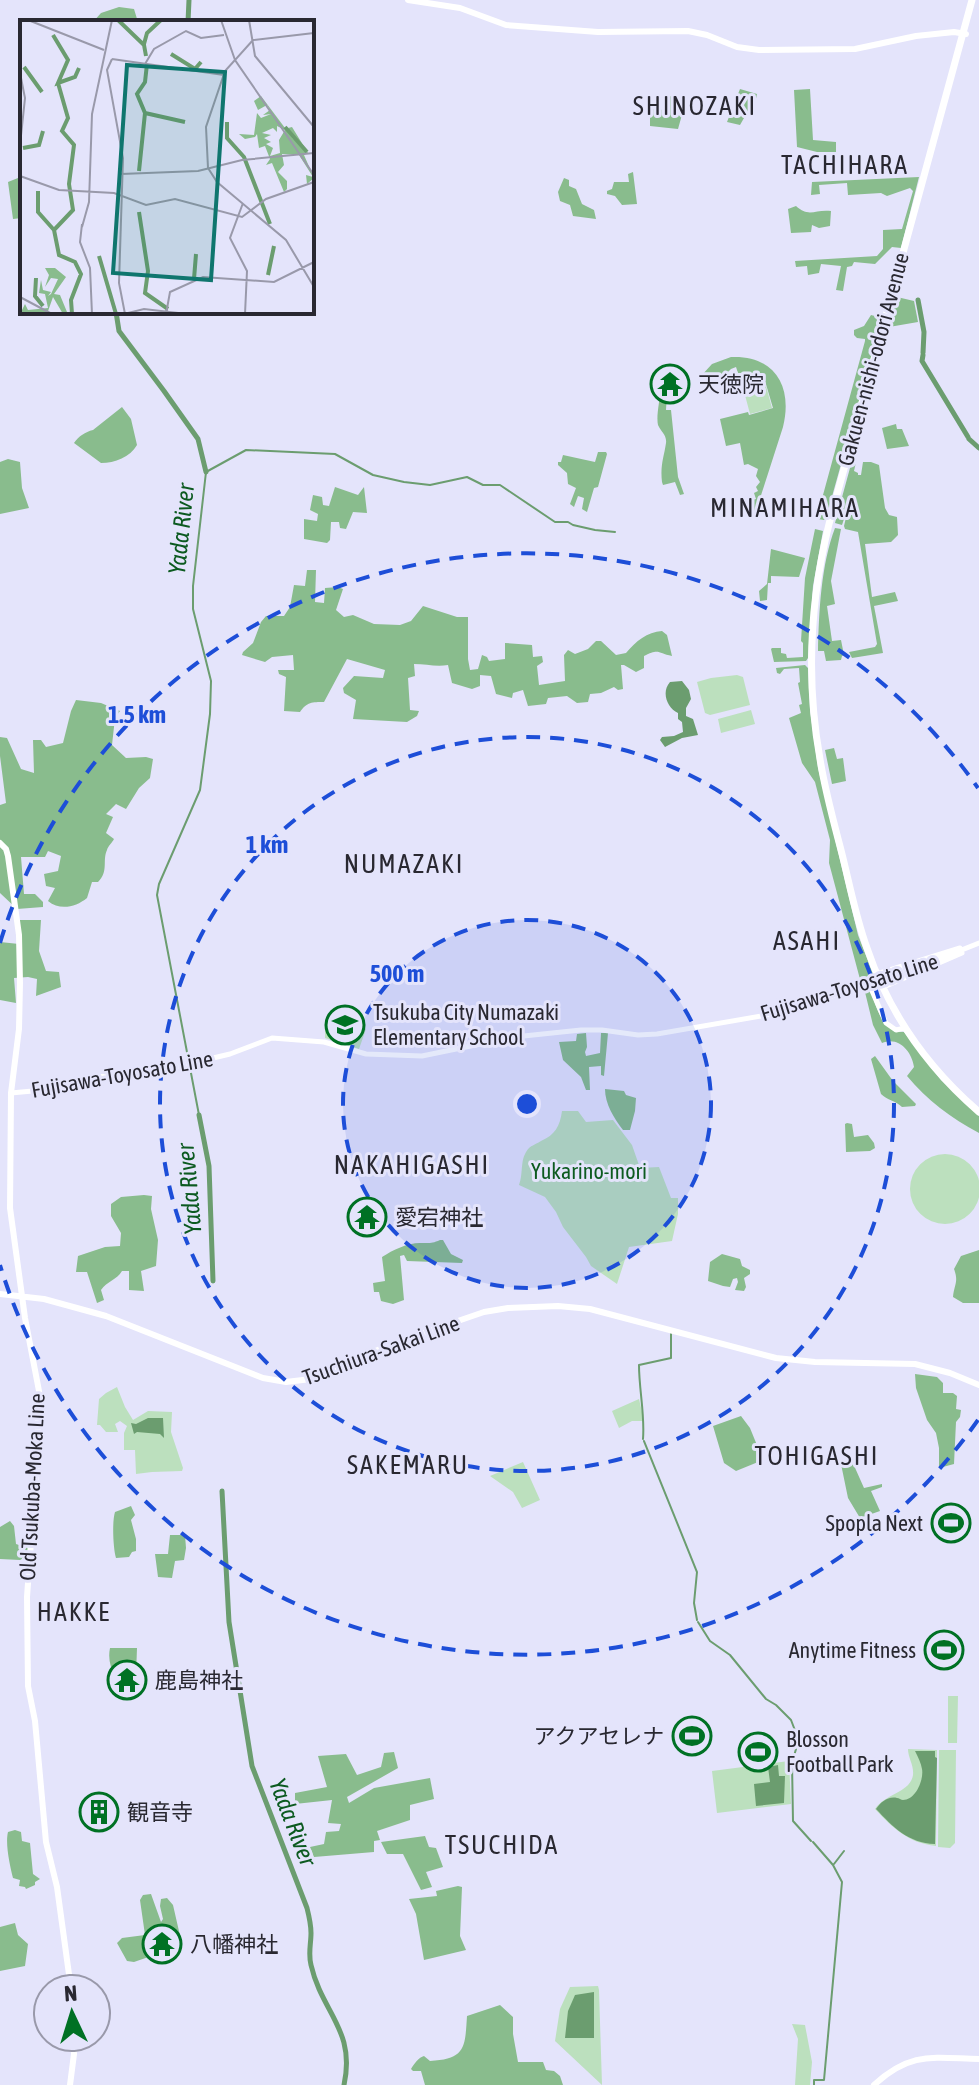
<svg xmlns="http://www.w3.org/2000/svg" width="979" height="2085" font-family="'Asap Condensed','Noto Sans JP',sans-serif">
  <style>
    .green { fill: #bce0be }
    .forest { fill: #89bc8d }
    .water { fill: #6b9d6f }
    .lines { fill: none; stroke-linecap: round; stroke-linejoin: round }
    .stream { stroke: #6b9d6f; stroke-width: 2 }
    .river { stroke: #6b9d6f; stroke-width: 5 }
    .secondary { stroke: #fff; stroke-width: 5 }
    .primary { stroke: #fff; stroke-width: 6 }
    .trunk { stroke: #fff; stroke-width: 7 }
    .ring { fill: none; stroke: #1d4ed8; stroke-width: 4; stroke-dasharray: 14 10 }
    .labels { text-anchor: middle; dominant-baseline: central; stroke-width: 6; stroke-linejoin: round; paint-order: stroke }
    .street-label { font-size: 22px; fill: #292831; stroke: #e4e4fb }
    .poi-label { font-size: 22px; fill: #292831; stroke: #e4e4fb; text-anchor: start }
    .park-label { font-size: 22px; fill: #0d5b20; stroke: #e4e4fb }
    .water-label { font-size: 24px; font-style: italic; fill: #0c5a20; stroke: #e4e4fb }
    .quarter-label { font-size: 26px; letter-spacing: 2px; fill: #292831; stroke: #e4e4fb }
    .inset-river { fill: none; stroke: #6b9d6f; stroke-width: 4 }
    .inset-road { fill: none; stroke: #99a; stroke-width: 2 }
    .view { fill: #0f766e; fill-opacity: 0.15; stroke: #0f766e; stroke-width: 4 }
    .inset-edge { fill: none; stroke: #292831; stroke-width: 4 }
    .centre { fill: #1d4ed8; stroke: #e4e4fb; stroke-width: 4 }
    .ring-label { font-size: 24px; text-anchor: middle; font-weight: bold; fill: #1d4ed8; stroke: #e4e4fb; stroke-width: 6; stroke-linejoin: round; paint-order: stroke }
  </style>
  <rect width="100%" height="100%" fill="#e4e4fb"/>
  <!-- green -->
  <path class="green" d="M763 375 772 408 750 414 741 380Z
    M737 675 743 677 750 705 710 715 705 713 697 682 711 678Z
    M751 710 755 724 721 733 718 719Z
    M325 1025C333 1026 343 1023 350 1029L353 1027 366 1029 359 1049 325 1038Z
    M562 1111H578L586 1122 613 1120 632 1145 640 1168 659 1167 671 1198H678V1214L672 1241 629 1247 617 1284 591 1266 586 1257 563 1227 556 1212 545 1197 519 1185C524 1172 519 1159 529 1148 531 1146 538 1143 541 1141 555 1135 560 1126 562 1111Z
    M910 1189a35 35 0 1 1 70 0a35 35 0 1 1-70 0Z
    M117 1387 125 1407 133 1420 148 1411 172 1412 171 1432 183 1468 182 1471 152 1472 136 1474 135 1450H124V1433L127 1426 120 1421 115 1424 118 1432H106L100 1425H97L99 1399 106 1393Z
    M639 1399 644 1421H632L619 1428 612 1411Z
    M523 1462 540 1500 522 1508 513 1492 490 1476Z
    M948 1696H958L957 1743H948Z
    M769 1742 772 1760 746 1763 744 1745Z
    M908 1749 937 1750 936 1846C908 1843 893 1828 875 1809 886 1793 910 1793 913 1775 914 1765 908 1758 908 1749Z
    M939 1750H956L955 1843 950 1848 938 1847Z
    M789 1761 791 1804 717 1813 712 1771Z
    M598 1986 599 1990 602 2085 555 2041 560 2009 570 1987Z
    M792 2024 805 2025 812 2062 810 2085H795L798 2039Z"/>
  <!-- forest -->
  <path class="forest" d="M119 7 134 9 138 22H93L101 13Z
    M740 89 757 94 753 112 744 118 740 125 727 122Z
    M810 89 813 140 836 142V152H817L797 147 794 90Z
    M668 96 677 97 685 104 678 129 650 126V109L666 110Z
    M20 165 22 166V218L13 219 8 182 18 178Z
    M633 172 637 204 622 205 615 196 607 194V191L612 189 614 182H629L628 174Z
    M919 177 901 248 892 247 875 264 854 262 852 266 847 267 843 291 836 290 841 266 821 264 819 273 808 275 807 266 796 267 795 261 877 256 883 249V230L902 229 913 191 910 188 887 196 881 193 848 195 847 183 819 185 820 194 811 195 812 182Z
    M564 178 569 180V186L576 189 582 204 594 210 596 219 573 216 570 205 560 201 558 192Z
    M796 206C809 218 815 209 831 211L830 226 819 228 812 225 811 232 791 233 788 209Z
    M897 297 914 301 918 322 889 327Z
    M871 315 882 318 826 518 824 520 818 519 817 517 865 341V339L857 338 854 335V330L864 326Z
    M731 357C775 355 793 387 783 427L755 514 748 512V501L756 499 754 493 758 491 756 487 760 482 756 476 758 469 748 464 744 465 740 443 726 446 720 419 748 412 749 415 773 408 763 374 740 379 736 367 731 369 727 373 703 379 701 376 712 364Z
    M660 391 667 392 666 410H671L678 477 684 494 680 495 675 482 663 485 662 482C660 465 664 457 666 443 667 435 661 432 658 425 656 416 660 401 660 391Z
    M122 407 131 419 137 445C130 457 115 463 101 463L74 443C79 436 85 432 93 430Z
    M896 424 897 429H902L909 446 887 449 882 428Z
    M598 452H606L607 454 598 487 594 488 587 512 582 509 584 498 578 496 574 507 570 504 576 488 568 484 567 473 558 465V462H561L563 455 595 462Z
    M853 457 857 458 854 471 858 473V475H861L863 462H871L879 465 885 508 889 515 897 517 898 535 891 542 865 544 872 597 895 592 898 601 874 606 883 653 852 658 849 652 875 647 877 644 858 532 845 529 844 526 850 501 842 525 835 523Z
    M8 459 20 462 22 488 29 508 0 514V462Z
    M335 487 358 495 364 487 367 513 353 512 346 529 340 528 339 522H331L330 540 327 543 304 539V519L317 521 318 514 310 510 313 495 322 497 323 505 329 506Z
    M835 528 841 529 831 581 835 604 827 606 832 641 841 640 844 655 842 656 841 660 826 661 824 651H818C819 611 821 565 835 528Z
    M815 529 823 531 813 586 808 658 806 661 774 662 771 649 772 648H781V653L786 654 787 658 803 657V643L801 641 805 578Z
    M771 549 805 558 799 577 771 576V583H768L767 600 760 601 759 591 767 584Z
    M307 570H316L315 602 324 603 325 588 338 587 343 589 336 610 344 617 353 615 374 624 400 625 411 621 423 606 457 617H468V659L470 670 478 669 482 655 487 657 489 661 505 659V643L532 645 533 657 542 656 543 662 537 666 539 685 565 681 564 655 568 650 575 654 588 649 596 641H601L616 655 626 653C636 641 647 632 662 631L667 635 672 656C658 653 659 648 644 656V668L636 672 624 665H621L623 689 618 690 614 687 601 693 590 694 588 702 577 703 567 696 548 698 546 704 528 706 523 690 513 693 512 698 496 694 491 676 480 675V686L472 689 452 683 448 665C436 667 426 664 414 664L415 676 408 678 410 710 419 711 417 716 407 722 353 719 356 700 344 693 343 688 354 676 383 678 385 670 347 659 324 702C312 702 307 702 300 712L284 711 286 677 279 674 278 670H294L293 655 272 657 265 662 242 655 243 652 253 643 261 622 266 616H284L290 607 294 585 305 586Z
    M805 665 808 668 810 710 818 768 858 935 875 979 861 983 829 863 830 840 815 782 802 763 789 718 801 713 799 705 802 704 798 683 800 682 799 668 784 669 780 674 777 673 776 668Z
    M76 700 101 703 120 711 115 718 112 745 126 758 146 757 153 759 150 778 139 788 126 809 116 804 106 814 113 817 106 833 114 839C112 843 108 846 107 850 102 861 109 871 98 882H92L87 898C76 907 60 911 48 901L55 888 46 886 44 874 58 871 61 856 48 851 45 857H21L24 894H35L43 902V907L17 909 0 893V805L6 803 0 756V737L7 738 21 769 34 773 33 740H41L46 747 63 743 71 711Z
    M834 748 837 759 843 758 846 781 832 784 825 750Z
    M20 920H41L39 951 46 971 59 972 61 987 36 996 37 979 28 977 14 978 16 1003 0 1000V942L19 944Z
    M864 988 870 990C877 1007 881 1032 904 1032L941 1080 979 1116V1133C951 1118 927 1100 907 1076L914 1067C912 1052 899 1036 882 1043L873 1025Z
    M586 1033 587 1047 585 1052 586 1056 600 1053 601 1033H608L604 1076 601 1075V1066L589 1067 590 1090H586L581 1077 563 1060 559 1042 576 1041 577 1034Z
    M875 1056 893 1081 916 1104 915 1106 902 1107C896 1101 887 1100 881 1094L871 1059Z
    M605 1089 624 1091 626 1095 636 1098 635 1111 630 1130H623C614 1118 605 1104 605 1089Z
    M847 1123 852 1124 854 1137 868 1135 874 1143 875 1148 870 1151 846 1152 845 1124Z
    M144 1195 152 1196 151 1209 158 1240 156 1266 141 1271 144 1291 129 1290V1271H122C117 1280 107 1281 101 1290L104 1300 97 1303 87 1272H76L78 1256 105 1247 120 1246 121 1233 111 1216V1204L121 1197Z
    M440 1240H443L451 1254 463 1260 462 1263 407 1261 404 1255 400 1256 404 1300 393 1304 381 1301 379 1292H374L373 1283 385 1281 382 1257C393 1250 407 1243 420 1243 429 1243 431 1244 440 1240Z
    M979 1250V1303H963L953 1297C954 1285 959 1282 954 1269L961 1256Z
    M722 1254 740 1259 742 1266 750 1270V1274L744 1278 746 1287 744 1291 735 1290 738 1282 737 1278 733 1279 730 1287 723 1286 708 1281 710 1262Z
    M915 1374 937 1377 943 1383V1393H953L957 1396 956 1409 961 1410 960 1417 956 1422 954 1464 939 1468V1448L936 1433 927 1420 916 1388Z
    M741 1416 750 1428 763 1460 736 1471 724 1463 713 1426Z
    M852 1461 864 1488 882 1484V1487L871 1491 880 1511 860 1518 848 1498 841 1464Z
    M131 1506 135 1515 131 1520 136 1539V1551L132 1552 129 1557 116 1558C113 1548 112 1521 115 1512Z
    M10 1521 14 1526 16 1544 31 1549V1554L20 1560 0 1559V1527Z
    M170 1535H185L186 1548 184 1560 175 1561 172 1578 158 1577 155 1554H168Z
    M110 1648H137L136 1676 130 1695 125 1696C118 1680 106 1667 110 1648Z
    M394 1752 398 1768 347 1797 349 1803 374 1788 430 1778 434 1799 410 1805V1820L377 1831 380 1840 374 1841V1852L314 1857 310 1847 324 1844 326 1832 339 1831 341 1824 328 1823 332 1800 295 1804V1793L327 1787 318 1756 346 1754 357 1775 381 1767 384 1753Z
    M86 1798C104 1800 110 1798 119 1817L117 1820 88 1822 87 1816 104 1813C101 1804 95 1804 86 1802Z
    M15 1830 21 1832 22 1841 30 1843 33 1874 40 1879 35 1882V1885L26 1889 25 1887 19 1886 20 1880 13 1878C10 1866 5 1844 8 1832Z
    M425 1836 429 1847 436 1848 443 1867 426 1872 432 1887 421 1890 403 1854H387L381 1842Z
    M458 1886 462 1887 460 1936 466 1950 424 1960 416 1914 409 1899 437 1896 436 1891Z
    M151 1894 161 1922 163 1919 160 1906 161 1899 167 1898 173 1905 181 1940 168 1943 160 1953 134 1962 127 1961 117 1943 122 1938 145 1935 140 1900 143 1895Z
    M15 1923 18 1935 28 1944 25 1966 0 1971V1927Z
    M500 2005 513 2017V2034L518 2062H543L546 2070 554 2071 560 2076 563 2085H425L421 2071H413L411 2069C414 2064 419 2057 424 2056L430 2061C466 2059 465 2047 467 2016Z"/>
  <!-- water -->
  <path class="water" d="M682 681 689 690 691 699 686 708V716L693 719 698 735 682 738 665 747 660 740 662 737 674 736 683 732 682 722 678 719V713C667 708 661 692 670 682Z
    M148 1418H163L164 1438 160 1434 137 1432 134 1434 131 1423 136 1424Z
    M915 1751H935V1757L937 1758 935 1844C908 1843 893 1827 876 1809 881 1802 888 1796 897 1798 899 1798 901 1800 903 1800 916 1800 924 1779 922 1769 921 1763 918 1757 915 1751Z
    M778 1765 779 1776H785L784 1803 756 1806 754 1784 770 1782 768 1767Z
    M594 1992V2038H565L568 2011 575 1995Z"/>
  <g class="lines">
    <!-- stream -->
    <path class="stream" d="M199 1115 157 895 159 884 200 790 210 714 211 681 193 609V586L206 472 246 450 335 454 373 475 404 482 430 485 467 477 483 485H500L555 522H568L573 525 595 530 615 532
      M643 1439C645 1414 639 1390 639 1365L671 1358V1334
      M644 1441 697 1572 694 1603 697 1620
      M698 1622 710 1641 730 1655 766 1699 776 1705 791 1720 796 1733V1749L794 1756
      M792 1762 793 1821 811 1841
      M813 1842 833 1865 842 1882 824 2080H814V2085
      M834 1864 844 1851"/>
    <!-- river -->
    <path class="river" d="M188 22 189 0
      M918 300 924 332 923 353
      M116 312 119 331 164 391 198 439 206 472
      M923 355 922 361 968 437
      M969 439 979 448
      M199 1115 209 1166 213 1281
      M222 1491 229 1622 252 1766 307 1908C309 1916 311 1924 311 1933 311 1944 308 1954 311 1965 322 2013 356 2030 344 2085"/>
    <!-- secondary -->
    <path class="secondary" d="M880 973 960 948
      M869 984 886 1023 896 1030 905 1028
      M886 986 962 953
      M11 1093 54 1089 96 1077 154 1072 230 1054 272 1038 324 1042 366 1054 422 1056 514 1037 581 1030H602L638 1035 657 1034 779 1013 803 1006 934 961 979 943"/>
    <!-- primary -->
    <path class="primary" d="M408 0 460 8 506 25 598 32 688 31 707 35 737 47 759 50 855 49 916 36 954 32 966 34
      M0 843 6 849 8 856 19 935 20 983 19 1029 11 1093 10 1208 25 1318 39 1391 37 1459 27 1597 28 1686 35 1721 46 1842 57 1887 71 1989
      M0 1294 44 1299 106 1316 263 1378 286 1382 311 1379 394 1343 484 1312 508 1308 558 1306 590 1309 776 1358 815 1362 915 1364 950 1373 979 1385
      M70 2085 74 2054 73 2037
      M874 2085C911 2051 933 2058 979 2059"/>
    <!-- trunk -->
    <path class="trunk" d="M972 0 829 524C810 601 806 681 820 759 825 791 834 823 842 854 850 886 856 918 867 948 889 1013 928 1068 979 1112"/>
  </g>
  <!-- distance rings -->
  <circle cx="527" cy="1104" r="184" fill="#1d4ed8" fill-opacity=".12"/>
  <g class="ring">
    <circle cx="527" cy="1104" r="184"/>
    <circle cx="527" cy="1104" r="367"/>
    <path d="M978 1420A551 551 0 0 1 0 1265M0 943A551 551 0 0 1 978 788"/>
  </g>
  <!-- icons -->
  <defs>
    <symbol id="temple-ring" viewBox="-11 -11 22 22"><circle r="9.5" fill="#e4e4fb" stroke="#007124" stroke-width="1.5"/><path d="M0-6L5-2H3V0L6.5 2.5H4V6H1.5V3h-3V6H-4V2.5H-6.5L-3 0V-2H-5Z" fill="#007124"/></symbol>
    <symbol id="school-ring" viewBox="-11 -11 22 22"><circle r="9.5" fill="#e4e4fb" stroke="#007124" stroke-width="1.5"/><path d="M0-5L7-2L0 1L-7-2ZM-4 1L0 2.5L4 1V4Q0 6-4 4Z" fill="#007124"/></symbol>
    <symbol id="stadium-ring" viewBox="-11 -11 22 22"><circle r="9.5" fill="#e4e4fb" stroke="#007124" stroke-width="1.5"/><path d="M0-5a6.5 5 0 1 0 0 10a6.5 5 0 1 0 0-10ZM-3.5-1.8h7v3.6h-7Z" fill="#007124"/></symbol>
    <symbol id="building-ring" viewBox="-11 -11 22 22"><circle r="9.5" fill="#e4e4fb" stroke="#007124" stroke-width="1.5"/><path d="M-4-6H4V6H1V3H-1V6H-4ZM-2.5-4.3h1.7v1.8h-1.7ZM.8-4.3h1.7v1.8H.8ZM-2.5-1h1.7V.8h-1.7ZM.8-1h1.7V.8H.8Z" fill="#007124"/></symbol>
  </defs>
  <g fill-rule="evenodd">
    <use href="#temple-ring" x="648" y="362" width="44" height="44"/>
    <use href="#school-ring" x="323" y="1003" width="44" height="44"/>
    <use href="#temple-ring" x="345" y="1195" width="44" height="44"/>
    <use href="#stadium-ring" x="929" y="1501" width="44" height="44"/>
    <use href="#stadium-ring" x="922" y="1628" width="44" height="44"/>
    <use href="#temple-ring" x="105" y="1658" width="44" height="44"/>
    <use href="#stadium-ring" x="670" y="1714" width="44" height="44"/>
    <use href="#stadium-ring" x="736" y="1730" width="44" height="44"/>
    <use href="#building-ring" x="77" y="1790" width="44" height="44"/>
    <use href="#temple-ring" x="140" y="1922" width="44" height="44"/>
  </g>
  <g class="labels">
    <!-- street labels -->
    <g class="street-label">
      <text transform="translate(873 359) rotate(-75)">Gakuen-nishi-odori Avenue</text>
      <text transform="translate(849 987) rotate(-17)">Fujisawa-Toyosato Line</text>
      <text transform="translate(122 1074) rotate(-10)">Fujisawa-Toyosato Line</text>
      <text transform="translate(381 1350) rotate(-20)">Tsuchiura-Sakai Line</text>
      <text transform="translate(32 1487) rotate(-87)">Old Tsukuba-Moka Line</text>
    </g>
    <!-- poi labels -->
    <g class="poi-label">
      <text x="698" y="384">天徳院</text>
      <text x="373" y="1012">Tsukuba City Numazaki<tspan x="373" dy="25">Elementary School</tspan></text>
      <text x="395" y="1217">愛宕神社</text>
      <text x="923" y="1523" text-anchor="end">Spopla Next</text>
      <text x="916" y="1650" text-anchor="end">Anytime Fitness</text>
      <text x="155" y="1680">鹿島神社</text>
      <text x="664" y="1736" text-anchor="end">アクアセレナ</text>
      <text x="786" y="1739">Blosson<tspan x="786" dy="25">Football Park</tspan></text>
      <text x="127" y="1812">観音寺</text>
      <text x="190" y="1944">八幡神社</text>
    </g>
    <!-- park labels -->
    <g class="park-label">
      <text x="589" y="1171">Yukarino-mori</text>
    </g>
    <!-- water labels -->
    <g class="water-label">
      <text transform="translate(181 529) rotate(-84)">Yada River</text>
      <text transform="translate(189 1189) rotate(-95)">Yada River</text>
      <text transform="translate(293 1822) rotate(69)">Yada River</text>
    </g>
    <!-- quarter labels -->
    <g class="quarter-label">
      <text x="695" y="106">SHINOZAKI</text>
      <text x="845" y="165">TACHIHARA</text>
      <text x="785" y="508">MINAMIHARA</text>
      <text x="404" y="864">NUMAZAKI</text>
      <text x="807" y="941">ASAHI</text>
      <text x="412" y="1165">NAKAHIGASHI</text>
      <text x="817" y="1456">TOHIGASHI</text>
      <text x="408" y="1465">SAKEMARU</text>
      <text x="74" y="1612">HAKKE</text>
      <text x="502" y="1845">TSUCHIDA</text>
    </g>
  </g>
  <!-- overview -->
  <g transform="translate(20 20)">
    <rect width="294" height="294" fill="#e4e4fb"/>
    <path d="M241 76 274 120 268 108 272 107 288 133 284 135 294 158 287 164 286 155 293 157 279 135 262 134 264 145 258 152 267 161V169L264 172 252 143 246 145 250 139 245 126 239 128 237 114 235 117 225 119 219 114 234 115 237 93 241 98 251 94 243 95 250 90 247 85 238 90 234 81ZM257 106 265 110 259 120 260 133 250 136 253 128 246 124 251 122 244 118 251 115 242 113 253 108 257 112ZM25 248H35L46 257 34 274 40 275 47 292 43 294 33 277 27 294H0L5 284 8 290 28 288 25 274 19 273 21 260 23 270 31 272 28 276 31 274 38 259 31 258 25 267 29 255Z" fill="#89bc8d" fill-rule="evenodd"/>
    <path class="inset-river" d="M98 0 124 25 126 36M33 15 48 40 38 63 55 57 59 48M124 24 127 13 141 0M151 34 175 49 181 42M4 47 22 72M38 63 48 98 42 111 54 125 49 164 53 190 34 210 39 235 55 242 61 254 51 280 52 294M125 93 117 74 125 62 127 44M207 102V118L224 137 250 204M265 107 287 132M3 128 19 125 23 111M119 151 125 93 165 102M18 171V192L34 210M119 192 128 251 125 273 148 289M79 236 96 294M248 255 254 226M16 258 15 276 23 286M174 259 176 234"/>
    <path class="inset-road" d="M8 0 84 30M201 0 215 40 205 51 186 107 188 148 197 162 266 220 294 267M229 0 235 36 294 107M294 13 233 20 215 40 294 155M92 39 87 50 103 138 99 263 105 294M92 39 204 55M125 44 134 29 166 11 181 18 204 15M0 53 5 78 0 125M101 154 178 151 222 140 294 133M0 156 39 170 94 173 126 185 155 179 222 197 246 179 294 162M223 183 210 218 227 251 225 294M62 204 60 222 70 248 72 294M62 207 69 182 72 94 92 0M0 277 32 294M104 294 124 289 167 294M146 294 150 272 183 257 254 262 294 242"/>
    <path class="view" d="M107 45 205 52 191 260 93 253Z"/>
    <rect width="294" height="294" class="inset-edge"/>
  </g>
  <circle cx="527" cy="1104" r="12" class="centre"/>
  <g class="ring-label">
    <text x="137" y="723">1.5 km</text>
    <text x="267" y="853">1 km</text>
    <text x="397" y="982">500 m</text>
  </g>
  <!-- north arrow -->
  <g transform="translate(72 2013) rotate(356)"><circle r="38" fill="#e4e4fb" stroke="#9999aa" stroke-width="2"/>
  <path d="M0-6L14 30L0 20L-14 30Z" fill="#007124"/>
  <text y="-12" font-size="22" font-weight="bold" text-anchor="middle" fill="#292831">N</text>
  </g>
</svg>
